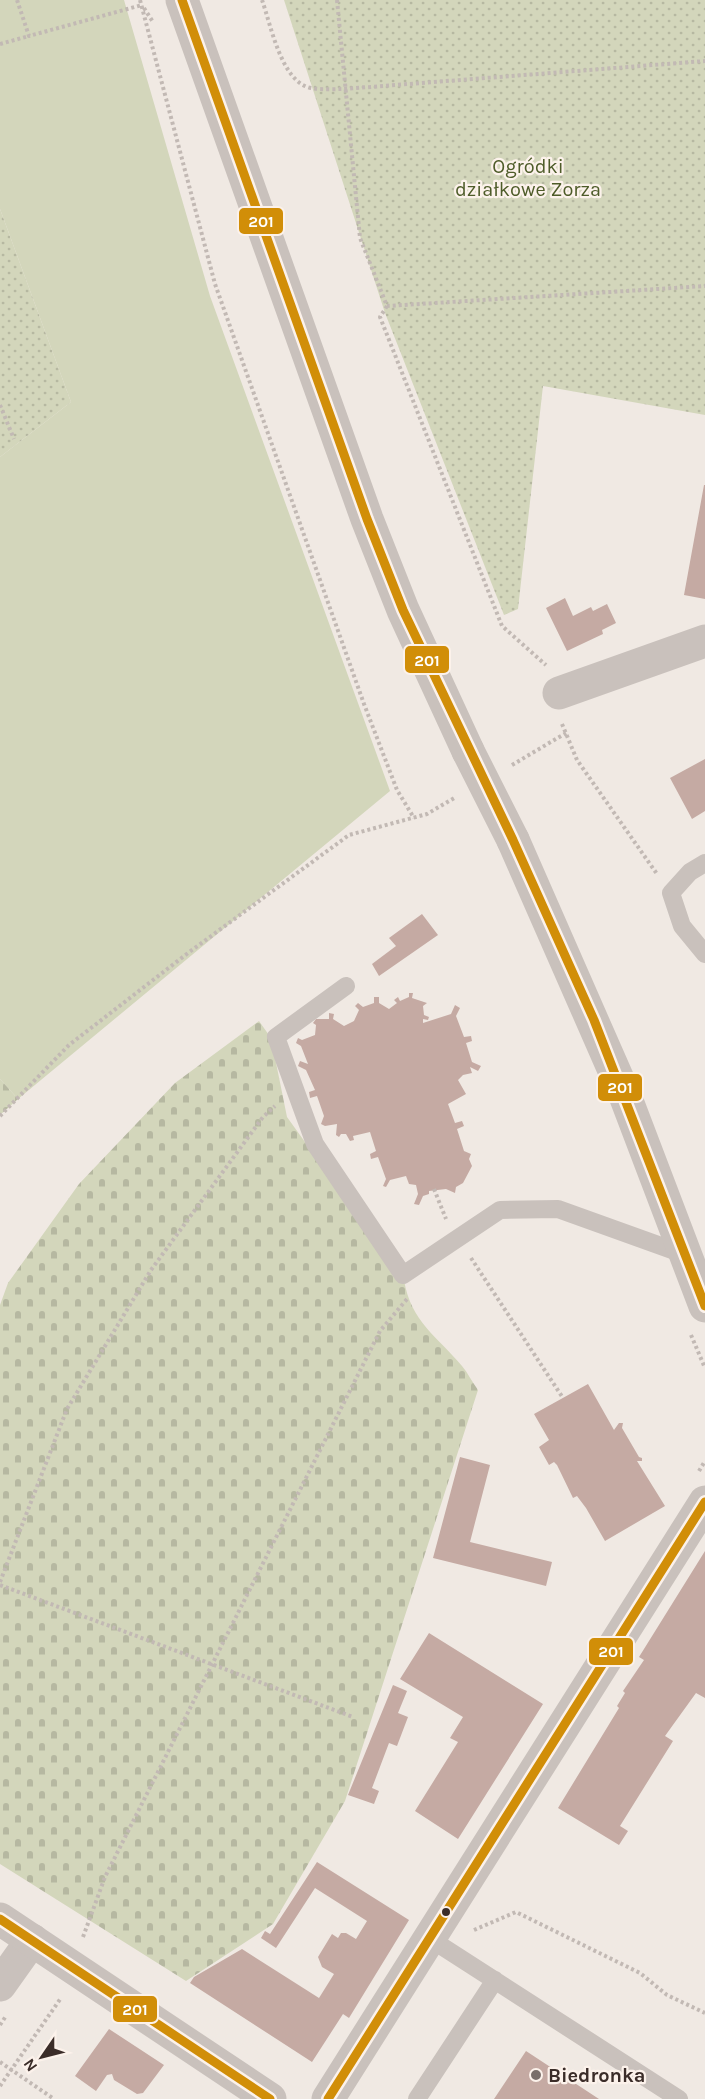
<svg xmlns="http://www.w3.org/2000/svg" width="705" height="2099" font-family="Karla,sans-serif">
  <style>
    .grass { fill: #d3d6bb }
    .cemetery { fill: url(#cemetery-stones) }
    .garden { fill: url(#garden-dots) }
    .building { fill: #c5aaa3 }
    .lines { fill: none; stroke-linecap: round; stroke-linejoin: round }
    .path { stroke: #c2b9b4; stroke-width: 4; stroke-dasharray: 3 3; stroke-linecap: butt }
    .service { stroke: #c9c1bc; stroke-width: 18 }
    .minor { stroke: #c9c1bc; stroke-width: 33 }
    .tertiary { stroke: #c9c1bc; stroke-width: 33 }
    .tertiary-bridge { stroke: #c9c1bc; stroke-width: 33 }
    .bus-1-casing { stroke: #fcf2eb; stroke-width: 14 }
    .bus-1 { stroke: #d18e08; stroke-width: 9 }
    .bus-dot { fill: #3b2d29; stroke: #fcf2eb; stroke-width: 2 }
    .poi-dot { fill: #7a6f6a; stroke: #fcf2eb; stroke-width: 2 }
    .labels { text-anchor: middle; dominant-baseline: central; stroke-width: 4.5; stroke-linejoin: round; paint-order: stroke }
    .park-label { font-size: 20px; fill: #4e5c29; stroke: #fcf2eb }
    .poi-label { font-size: 20px; font-weight: bold; fill: #3b2d29; stroke: #fcf2eb; text-anchor: start }
    .line-badge { stroke: #fcf2eb; stroke-width: 2 }
    .badge-label { font-size: 16px; text-anchor: middle; font-weight: bold; fill: #fff }
  </style>
  <defs>
    <pattern id="cemetery-stones" width="16" height="16" patternUnits="userSpaceOnUse" patternTransform="scale(1.5)"><rect width="16" height="16" fill="#d3d6bb"/><path d="M2 7V4a2 2 0 0 1 4 0v3zM10 15v-3a2 2 0 0 1 4 0v3z" fill="#b6b8a1"/></pattern>
    <pattern id="garden-dots" width="8" height="8" patternUnits="userSpaceOnUse" patternTransform="scale(1.5)"><rect width="8" height="8" fill="#d3d6bb"/><path d="M2 2h.1M6 6h.1" fill="none" stroke="#b6b8a1" stroke-width="1.8" stroke-linecap="round"/></pattern>
  </defs>
  <rect width="100%" height="100%" fill="#f0e9e3"/>
  <!-- grass -->
  <path class="grass" d="M0 0H124L210 296 390 791 18 1099 0 1079V457L71 402 0 209Z"/>
  <!-- cemetery -->
  <path class="cemetery" d="M259 1021 271 1038 287 1117 404 1280C411 1322 437 1336 462 1366 468 1373 472 1382 478 1390L345 1801 273 1924 186 1981 0 1864V1305L8 1283 79 1184 175 1083Z
    M0 1079 18 1099 0 1115Z"/>
  <!-- garden -->
  <path class="garden" d="M284 0H705V415L543 386 518 609 504 615 385 313Z
    M0 209 71 402 0 457Z"/>
  <!-- building -->
  <path class="building" d="M704 485H705V599L684 595Z
    M565 598 573 616 591 607 593 611 607 604 616 623 602 630 603 634 567 651 546 608Z
    M705 759V811L692 819 670 778Z
    M422 914 438 935 379 976 372 964 396 946 389 938Z
    M409 993H413L412 998 427 1003 423 1006 424 1015 429 1017 428 1020 423 1019V1023L451 1014 455 1005 460 1008 456 1016 464 1037 471 1036 472 1041 466 1043 472 1062 481 1066 478 1071 470 1067 472 1073 463 1075 458 1080 466 1094 448 1104 455 1123 462 1121 464 1126 457 1129 464 1151 471 1154 469 1159 472 1166 463 1183 456 1187 455 1193 446 1189 429 1191V1194L423 1196 419 1205 414 1204 418 1194 416 1185 409 1184 406 1176 390 1180 386 1187 383 1186 386 1179 378 1157 371 1159 370 1154 376 1151 370 1132 353 1136 354 1140 350 1141 346 1134H341L339 1137 336 1135 337 1124 325 1126 321 1124 324 1116 317 1096 310 1098 309 1092 315 1090 306 1070 298 1066 300 1061 308 1064 301 1046 296 1043 298 1038 302 1040 315 1035 316 1025 313 1023 316 1019H329V1013L334 1014 333 1019 344 1026 354 1021 359 1010 355 1006 358 1003 363 1007 374 1003V997H379V1003L389 1009 397 1003 394 1000 398 997 400 1001 409 997Z
    M588 1384 614 1430 619 1423H623L622 1428 639 1457 642 1458V1461H637L665 1506 605 1541 586 1508 577 1496 573 1498 557 1465 554 1462 549 1465 539 1447 549 1440 534 1414Z
    M460 1457 490 1465 470 1542 552 1562 546 1586 433 1558Z
    M705 1551V1698L696 1693 665 1736 673 1741 620 1826 628 1831 619 1845 558 1808 619 1708 617 1706 625 1693 623 1691 644 1660 639 1657Z
    M429 1633 543 1704 458 1839 415 1811 458 1742 450 1738 463 1717 400 1679Z
    M393 1685 407 1691 398 1713 408 1717 397 1746 389 1743 372 1788 379 1791 374 1804 348 1795Z
    M317 1862 409 1920 349 2018 343 2014 312 2062 190 1983 194 1977 242 1949 319 1998 334 1974 322 1967 318 1957 332 1934 338 1938 341 1933H346L356 1939 367 1921 315 1888 276 1948 261 1938 265 1931 270 1934Z
    M109 2029 164 2065 143 2093 137 2094 114 2080 112 2074 107 2075 96 2091 75 2076Z
    M526 2051 599 2099H494Z"/>
  <g class="lines">
    <!-- path -->
    <path class="path" d="M17 0 29 36 142 5
      M140 0 215 284 364 704 397 790 414 818
      M262 0C271 25 281 82 311 88 321 90 334 89 344 89L705 61
      M337 0 360 238 387 306 705 286
      M144 8 153 22
      M0 44 29 36
      M387 306 380 317 502 626 546 665
      M0 405 14 439
      M562 724 577 760 657 874
      M512 765 566 733
      M0 1116 69 1045 188 953 349 835 427 814 456 797
      M434 1189 446 1219
      M471 1258 563 1398
      M691 1335 705 1368
      M699 1471 705 1461
      M0 1582 67 1409 151 1270 263 1117 275 1106
      M0 1585 353 1717
      M474 1930 516 1912 640 1973 667 1995 705 2013
      M83 1937 105 1877 380 1331 407 1299
      M0 2025 6 2016
      M0 2062 54 2099
      M0 2086 61 1998"/>
    <!-- service -->
    <path class="service" d="M705 863 690 872 671 893 682 926 705 954
      M346 986 276 1037 315 1144 403 1275 500 1210 558 1209 686 1255
      M429 1938 679 2099
      M417 2099 495 1980"/>
    <!-- minor -->
    <path class="minor" d="M559 693 705 641
      M0 1985 32 1940
      M328 2099 705 1502"/>
    <!-- tertiary -->
    <path class="tertiary" d="M182 0 367 519 403 610 468 751
      M513 840 624 1093 705 1306
      M0 1919 270 2099"/>
    <!-- tertiary-bridge -->
    <path class="tertiary-bridge" d="M468 751 513 840"/>
    <defs>
      <path id="bus-1" d="M182 0 367 519 403 610 513 840 594 1020 705 1306
        M0 1919 270 2099
        M328 2099 705 1502"/>
    </defs>
    <!-- bus-1 casing -->
    <use href="#bus-1" class="bus-1-casing"/>
    <!-- bus-1 -->
    <use href="#bus-1" class="bus-1"/>
  </g>
  <!-- markers -->
  <circle class="bus-dot" cx="446" cy="1912" r="5"/>
  <circle class="poi-dot" cx="536" cy="2075" r="6"/>
  <g class="labels">
    <!-- park labels -->
    <g class="park-label">
      <text x="528" y="166">Ogródki<tspan x="528" dy="23">działkowe Zorza</tspan></text>
    </g>
    <!-- poi labels -->
    <g class="poi-label">
      <text x="548" y="2075">Biedronka</text>
    </g>
  </g>
  <g class="line-badge">
    <rect x="238" y="207" width="46" height="28" rx="6" fill="#d18e08"/>
    <rect x="404" y="645" width="46" height="29" rx="6" fill="#d18e08"/>
    <rect x="597" y="1073" width="46" height="29" rx="6" fill="#d18e08"/>
    <rect x="588" y="1637" width="46" height="29" rx="6" fill="#d18e08"/>
    <rect x="112" y="1995" width="46" height="28" rx="6" fill="#d18e08"/>
  </g>
  <g class="badge-label">
    <text x="261" y="227">201</text>
    <text x="427" y="666">201</text>
    <text x="620" y="1093">201</text>
    <text x="611" y="1657">201</text>
    <text x="135" y="2015">201</text>
  </g>
  <!-- north arrow -->
  <g transform="translate(42 2057) rotate(235)" stroke="#fcf2eb" stroke-width="4.5" paint-order="stroke">
  <path d="M0-4.5L10 22L0 15L-10 22Z" fill="#3b2d29"/>
  <text y="-9" font-size="16" font-weight="bold" text-anchor="middle" fill="#3b2d29">N</text>
  </g>
</svg>
